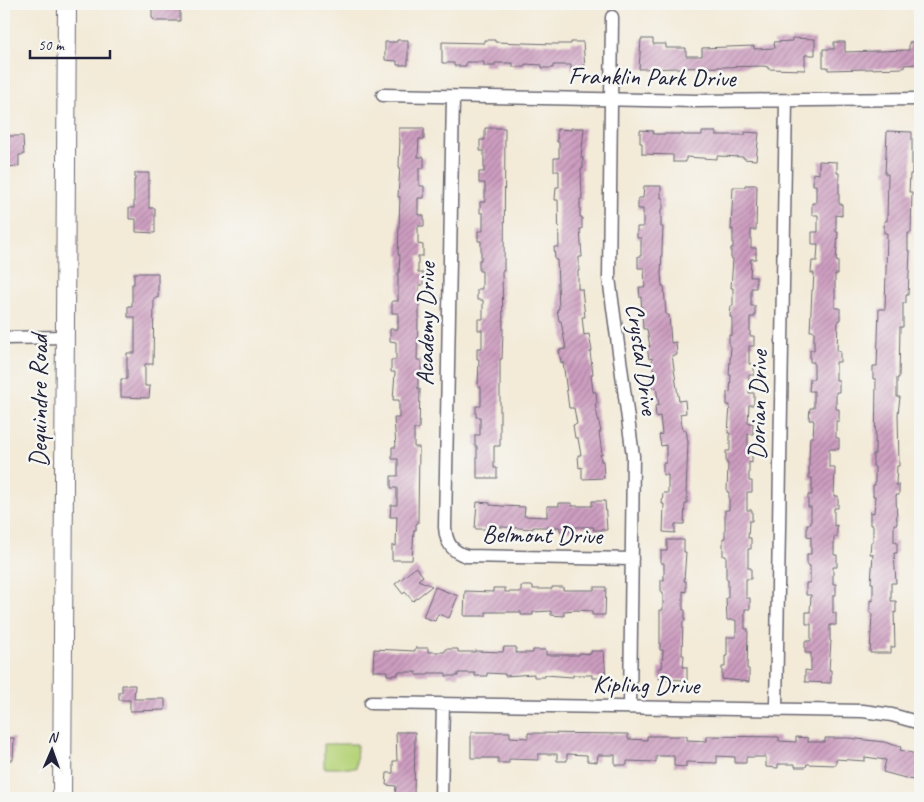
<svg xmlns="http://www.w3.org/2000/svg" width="924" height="802" font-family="Caveat,sans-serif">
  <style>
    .green { fill: #b7d47b; stroke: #6c7b5b }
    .building { fill: url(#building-hatch) }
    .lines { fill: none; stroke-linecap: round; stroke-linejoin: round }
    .minor-casing { stroke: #6b6872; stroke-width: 15 }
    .secondary-casing { stroke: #6b6872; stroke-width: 20 }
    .minor { stroke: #fff; stroke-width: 12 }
    .secondary { stroke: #fff; stroke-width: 18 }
    .labels { text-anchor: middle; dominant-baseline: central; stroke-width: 5; stroke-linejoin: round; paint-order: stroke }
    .street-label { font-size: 25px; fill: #22223b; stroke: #f6f6f2 }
  </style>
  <defs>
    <pattern id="building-hatch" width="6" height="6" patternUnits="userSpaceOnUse" patternTransform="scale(1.25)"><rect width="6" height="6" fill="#cd9dc0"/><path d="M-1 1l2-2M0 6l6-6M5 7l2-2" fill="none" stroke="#a6809d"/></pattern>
  </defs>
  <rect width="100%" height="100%" fill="#f6f6f2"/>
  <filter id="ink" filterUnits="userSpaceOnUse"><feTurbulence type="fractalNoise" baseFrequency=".02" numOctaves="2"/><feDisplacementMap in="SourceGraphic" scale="10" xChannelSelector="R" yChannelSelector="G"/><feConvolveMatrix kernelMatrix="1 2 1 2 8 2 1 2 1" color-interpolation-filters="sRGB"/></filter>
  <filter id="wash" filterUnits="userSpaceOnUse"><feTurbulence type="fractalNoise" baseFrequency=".0096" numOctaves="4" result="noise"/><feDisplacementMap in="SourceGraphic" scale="20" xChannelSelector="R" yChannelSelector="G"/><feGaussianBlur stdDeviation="1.12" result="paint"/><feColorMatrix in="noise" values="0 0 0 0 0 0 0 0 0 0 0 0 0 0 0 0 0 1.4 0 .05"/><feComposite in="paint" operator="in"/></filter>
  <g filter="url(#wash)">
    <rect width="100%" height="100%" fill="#f3ead7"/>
    <!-- green -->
    <path class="green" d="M324 744H357L356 768H324Z"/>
    <g id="blocks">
      <!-- building -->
      <path class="building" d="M152 4H180V21H156L152 18Z
        M792 38 815 39V55H805V70L768 69V67L763 66 639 69 641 39H653V44H666V48H686V56H702V48L754 46V49L775 48 774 42 792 41Z
        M397 40H408V65H397V61L385 60V42H397Z
        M484 40H495V42L553 44H571V42H583L585 69H571V65H553V68H542V65L525 64V67H513V63H495V66H484V62H466V66H454V63H442V42L484 43Z
        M834 42H845V52L909 50V42H920V64L904 65V68L828 70V67H823V49H834Z
        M399 128H424V139H419L418 157H424V168H419V186H424V198H418V215H424V226H418V244L423 245V256H418V273H423V285H419V319H418L417 360H421V373L418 374V389H420L419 429H414V447H419L418 523 416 524V530H414L412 560H392V545L396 546 397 517H390L391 505H397V488H391V476H398V459H392V447H396L394 418H399V400H393L395 372H391V360H396V342L390 341V329H398V313H392V301H398V273H399L400 255H398L400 197H398L400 167H399L400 139H399Z
        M485 128H505L504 271H502L503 330 502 359H500V446H494V468H497V478H477V446H475V435H480V417H476V406H481V387H478L479 359H477V348H482V330H478V319H483V300H477V289H482V271H479V260H481V241H478V231H483V213H480V202H485V183H479V172H484V151H480V140H485Z
        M571 128H584L581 158H583V169H581L582 199H580V217H582V229H580L582 257H579V271H578V289H582L585 317H582L584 335 589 334 592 351 590 352 593 374 591 375 593 392H596L597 403 595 404 601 432H599L602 454H600L601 461H603L604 478 582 479V467L579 468 578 455H581L578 438H575L573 425 577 424 574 408H569L563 362 561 363 559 350 566 349 561 321H559L557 309H559L557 260H555L554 247H559L558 200H555L556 187H559V171H554V158H559V142H557V129L571 130Z
        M640 130 653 131V134H684V135H702V132H716V135H745V132L759 133 756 160 744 159V157L717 156V159L686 157V162H673V155L642 154V143H640Z
        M887 131 912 132V174H910L909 192H912L911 233H908V251H910L908 295H906V303H903V327H900L899 378H897V397H900L898 414 899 466H897L896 485H899V495H896L897 524H894V542H897V553H894L896 583H891V601H896V613L894 612 895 647H891V653H870L872 613H870V600L873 601V583H871L873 554H870L871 542H873V525H870V512L874 513 875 496H873V485H875V467L873 466V454H875L876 379H873V366H877L879 309H885L887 233H884V221H887L888 174H885Z
        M7 136H23L24 155H19V166L8 167Z
        M819 161 837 162V173H839V204H842V216L836 215V232H838L836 261H838V274H835V308H840V320H838L837 351H840V362H836V380H839V392H836V409H839V421H836V438H839V449H829V467H835L834 496H838V508H834V526L837 525V537H834V555H837V567H833V584H836V595H833V613H836V625H830V641H831L829 670H831V683L805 682V670L811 671V653H805V641H811V624H806V612H810L811 595H806V583H810V566H807V554H811V537L807 536V524H811V507H808V495H812V478H809V460L810 437H813L814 420H809L810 408H814V391H809L810 379H814V362H810V350H814V331H810L812 290H813L814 273H811L812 261H817L818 244H812V232H818V215H812V203H816V185H813V173L819 174Z
        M135 173H149V208H155V233L136 232V219H129V208H134V180H135Z
        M745 185H757L756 230H751V248H756V259H751L750 277H756V288H751V306H755V317H750V336H754V346H749V364H754V375H749V393H754V405H749L748 423H753V434H748V451H752V463L749 462V481H752V492H747V510H752V521H749L748 538H751V549H748V568H751V579H746V598H750V609H745V629H748L747 669H749V682L722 679V667H725V656H727V637H736V620H727L726 598H728V579H726V556H723V538H725V510H729V492H727L728 463H726V451H730V433H728L730 405H727V392L730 393 731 375H729L731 346H729V335H732V317H730L731 306H733V288H731L733 259 731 258V248H733V229L731 230 733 187H745Z
        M644 186H661V198H663V209H661V227H663L661 274 662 286H664L666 315H669L671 343 676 342 677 355H672L677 389 679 401 685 400 686 413 680 414 683 430H686L688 442 686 493H687V504H685L684 524H675V533L663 532 664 504H662L663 493H668V475H663V463H666V445L661 446 659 435 662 434 660 416 656 417 655 406 659 405 656 387 652 388 651 376H654L652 358 649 359 647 347H650L647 329H643L641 297 640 298 639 287H645L644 268H638V256H641V238H637V227H643V209H638V198H643Z
        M134 273H158V298H154L153 364H145V386H150L149 398 121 397V379H127V353H135V317H128V306H132V284H134Z
        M592 501H605L607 530H593L594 527H572V531H560V527H533V529L488 526V529H475L477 502 490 503V505L502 506 525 507 524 516 547 517V506H559V503H572V506H592Z
        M667 540H684V552H686L684 581H686V592L683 591V610H685V621H683L682 655H684L683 667H687V680L659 679V668H662L663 650H660V610H663V592H661V580H664V563H661V551H667Z
        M416 567 423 576 418 580 432 586 413 601 405 592 403 594 395 584Z
        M521 586H533V589H552V587H563V590H594V587H606L605 615H592V611L576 610 564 611V616L551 615V611L533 612V615H521V612H486V616H464L465 591 493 592V588H505V592H521Z
        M435 587 458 596 449 618 438 614 435 621 423 617Z
        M504 647H516V653H533V650H546V655H579V653L591 654V651H604L606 678H592V675H573V677L545 675V677H534V674L505 676V674L487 673V676H475V673H458V676H446V673H428V675H416V672H398V675H387V671H373L374 649 415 651V648H428V652H445V649H458V652H475V651L503 652Z
        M122 685H135L134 699H165V710L130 711V700H119V692H122Z
        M396 732H415L414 798H395L396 786 386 785 387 773H393V761H397Z
        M471 732H510V737L528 738V733L628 734V739L647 740V736H687V740L707 741V736L779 737V741L796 742V737L808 738V742H825V738H848L884 742 901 747 900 750 920 755V782L883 772 886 760 865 757V761L836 759V765L807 764 806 767H795V764H778V768L766 767V757H746V763H735V757L717 756V763L686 762V767L674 766V756H656V762L627 761V765H615V755H598L597 762 587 761V755L567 754V761H557V754H538V760L509 759V763H498V758H471Z
        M4 738H14L13 760H4Z"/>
    </g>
  </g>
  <g filter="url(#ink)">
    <use href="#blocks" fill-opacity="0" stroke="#6b6872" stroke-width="1"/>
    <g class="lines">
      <defs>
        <path id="minor" d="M612 17 609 278 633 456 630 707
          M383 95 697 101 920 99
          M453 97 445 527C446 543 452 552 467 556L632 559
          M4 338 65 337
          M371 703 863 711 892 715 920 723
          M776 709 786 101
          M441 798 443 704"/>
        <path id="secondary" d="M62 798 67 4"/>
      </defs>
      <!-- minor casing -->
      <use href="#minor" class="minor-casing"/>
      <!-- secondary casing -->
      <use href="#secondary" class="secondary-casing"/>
      <!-- minor -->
      <use href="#minor" class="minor"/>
      <!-- secondary -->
      <use href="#secondary" class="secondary"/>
    </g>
  </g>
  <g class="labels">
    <!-- street labels -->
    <g class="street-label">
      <text transform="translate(652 77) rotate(1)">Franklin Park Drive</text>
      <text transform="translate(426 324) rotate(-89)">Academy Drive</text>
      <text transform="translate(642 359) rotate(82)">Crystal Drive</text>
      <text transform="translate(39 401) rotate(-90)">Dequindre Road</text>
      <text transform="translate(758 405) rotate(-89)">Dorian Drive</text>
      <text transform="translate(542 535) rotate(1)">Belmont Drive</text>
      <text transform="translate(646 685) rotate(1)">Kipling Drive</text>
    </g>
  </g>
  <!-- margin -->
  <rect width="924" height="802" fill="none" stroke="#f6f6f2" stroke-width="20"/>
  <!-- north arrow -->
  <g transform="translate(52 750) rotate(2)" stroke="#f6f6f2" stroke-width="4" paint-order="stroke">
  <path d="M0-4L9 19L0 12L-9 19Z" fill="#22223b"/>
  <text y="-8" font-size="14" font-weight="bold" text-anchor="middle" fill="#22223b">N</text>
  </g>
  <!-- scale -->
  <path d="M30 50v8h80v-8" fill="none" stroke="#22223b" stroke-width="2.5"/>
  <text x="38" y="50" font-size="15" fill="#22223b" stroke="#f6f6f2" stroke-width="4" paint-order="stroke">50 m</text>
</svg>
